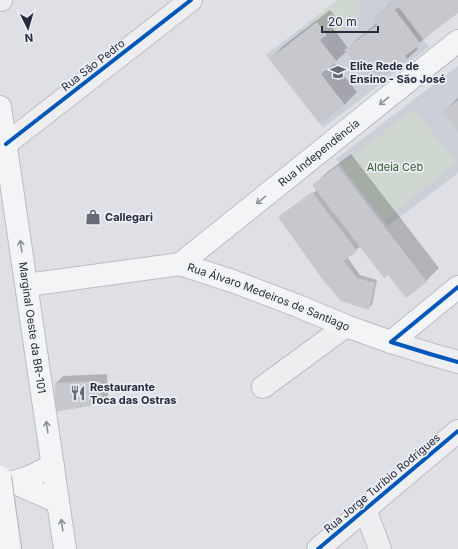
<svg xmlns="http://www.w3.org/2000/svg" width="458" height="549" font-family="Inter,sans-serif">
  <style>
    .built { fill: #cdcfd8 }
    .green { fill: #ced8d0 }
    .shadow { fill: #0003 }
    .building { fill: #c7c8cd }
    .lines { fill: none; stroke-linecap: round; stroke-linejoin: round }
    .minor-casing { stroke: #bdbec3; stroke-width: 24 }
    .major-casing { stroke: #bbbdc2; stroke-width: 24 }
    .highway-casing { stroke: #b1b3b9; stroke-width: 24 }
    .minor { stroke: #eeeef1; stroke-width: 22 }
    .major { stroke: #f3f4f5; stroke-width: 22 }
    .highway { stroke: #f3f4f5; stroke-width: 22 }
    .highway-bridge-casing { stroke: #b1b3b9; stroke-width: 24; stroke-linecap: butt }
    .highway-bridge { stroke: #f3f4f5; stroke-width: 22 }
    .cycleway-casing { stroke: #eceef4; stroke-width: 6 }
    .cycleway { stroke: #0057b8; stroke-width: 4 }
    .oneway { stroke: #8c9099 }
    .labels { text-anchor: middle; dominant-baseline: central; stroke-width: 3.5; stroke-linejoin: round; paint-order: stroke }
    .street-label { font-size: 11px; fill: #262c3d; stroke: #eceef4 }
    .poi-label { font-size: 11px; font-weight: bold; fill: #262c3d; stroke: #eceef4; text-anchor: start }
    .park-label { font-size: 11px; fill: #365934; stroke: #eceef4 }
  </style>
  <rect width="100%" height="100%" fill="#dfe0e5"/>
  <!-- built -->
  <path class="built" d="M338 0H393L429 47 323 128 266 55Z
    M458 66V173L388 226 336 159Z"/>
  <!-- green -->
  <path class="green" d="M338 0H360V14L336 33 327 35 314 18Z
    M413 109 457 162 385 220 342 165Z"/>
  <!-- shadow -->
  <path class="shadow" d="M389 0H458V12L431 33 416 46 418 49 407 59 377 82 370 74 347 51 334 63 357 92 344 105 270 59 283 46 330 10 339 21 333 28 348 48 356 40 377 23 374 18 391 3Z
    M458 98V130L443 112Z
    M351 154 439 268 426 281 389 273 361 246 347 257 360 275 377 280 372 305 368 308 282 216 317 190 314 185 326 173Z
    M107 374 108 396 101 403 56 383 63 376Z"/>
  <!-- building -->
  <path class="building" d="M387 0H458V13L423 39 399 7 395 10 421 44 405 56 408 60 376 83 370 75 366 78 344 50 377 25 372 18 391 4Z
    M317 22 327 35 320 40 337 62 321 74 345 105 320 124 269 59Z
    M458 100V132L442 112Z
    M338 166 427 282 406 298 388 275 384 278 312 185Z
    M312 192 357 251 344 261 357 278 375 283 369 310 341 301 323 280 278 217Z
    M100 381 102 404 54 412 55 383Z"/>
  <g class="lines">
    <defs>
      <path id="minor" d="M0 0H1
        M6 144 191 0
        M391 342 430 354 458 362
        M263 387 346 326
        M365 509 380 549
        M318 549 458 431"/>
      <g id="major">
        <path id="s1" d="M0 107 65 549"/>
        <path id="s2" d="M180 264 458 41"/>
        <path id="s3" d="M27 285 180 264 235 282 298 306 346 326 391 342 458 287"/>
        <path d="M15 483 58 502"/>
        <path d="M0 484C22 482 34 475 53 465"/>
      </g>
      <path id="highway" d="M4 506 10 549"/>
    </defs>
    <!-- minor casing -->
    <use href="#minor" class="minor-casing"/>
    <!-- major casing -->
    <use href="#major" class="major-casing"/>
    <!-- highway casing -->
    <use href="#highway" class="highway-casing"/>
    <!-- minor -->
    <use href="#minor" class="minor"/>
    <!-- major -->
    <use href="#major" class="major"/>
    <!-- highway -->
    <use href="#highway" class="highway"/>
    <defs>
      <path id="highway-bridge" d="M0 477 4 506"/>
    </defs>
    <!-- highway-bridge casing -->
    <use href="#highway-bridge" class="highway-bridge-casing"/>
    <!-- highway-bridge -->
    <use href="#highway-bridge" class="highway-bridge"/>
    <defs>
      <path id="cycleway" d="M6 144 191 0
        M391 342 458 287
        M391 342 430 354 458 362
        M318 549 458 431"/>
    </defs>
    <!-- cycleway casing -->
    <use href="#cycleway" class="cycleway-casing"/>
    <!-- cycleway -->
    <use href="#cycleway" class="cycleway"/>
  </g>
  <!-- one-way arrows -->
  <defs><path id="oneway-shaft" d="M-6 0H5M1.5-3L5.5 0L1.5 3" fill="none" stroke-width="1.6" stroke-linecap="round" stroke-linejoin="round"/></defs>
  <g class="oneway">
    <use href="#oneway-shaft" transform="translate(384 101) rotate(141)"/>
    <use href="#oneway-shaft" transform="translate(261 200) rotate(141)"/>
    <use href="#oneway-shaft" transform="translate(21 246) rotate(-98)"/>
    <use href="#oneway-shaft" transform="translate(47 427) rotate(-98)"/>
    <use href="#oneway-shaft" transform="translate(62 525) rotate(-98)"/>
  </g>
  <!-- icons -->
  <defs>
    <symbol id="school-bare" viewBox="-9 -9 18 18"><path d="M0-5L7-2L0 1L-7-2ZM-4 1L0 2.5L4 1V4Q0 6-4 4Z" fill="#676b78" stroke="#eceef4" stroke-width="2.5" paint-order="stroke"/></symbol>
    <symbol id="shop-bare" viewBox="-9 -9 18 18"><path d="M-5-2.5h2.3a2.7 3.5 0 0 1 5.4 0H5L5.5 6h-11ZM-1.5-2.5h3a1.5 2.3 0 0 0-3 0Z" fill="#676b78" stroke="#eceef4" stroke-width="2.5" paint-order="stroke"/></symbol>
    <symbol id="restaurant-bare" viewBox="-9 -9 18 18"><path d="M-5-6h1v4h1v-4h1v4h1v-4h1v5L-1.5 .5V6h-2V.5L-5-1ZM5-6V6H3V1.5H1.5Q1.5-4 5-6Z" fill="#676b78" stroke="#eceef4" stroke-width="2.5" paint-order="stroke"/></symbol>
  </defs>
  <g fill-rule="evenodd">
    <use href="#school-bare" x="327" y="61" width="22" height="22"/>
    <use href="#shop-bare" x="82" y="206" width="22" height="22"/>
    <use href="#restaurant-bare" x="67" y="382" width="22" height="22"/>
  </g>
  <g class="labels">
    <!-- street labels -->
    <g class="street-label">
      <text transform="translate(93 65) rotate(-38)">Rua São Pedro</text>
      <text stroke="none"><textPath href="#s2" startOffset="178">Rua Independência</textPath></text>
      <text stroke="none"><textPath href="#s3" startOffset="249">Rua Álvaro Medeiros de Santiago</textPath></text>
      <text stroke="none"><textPath href="#s1" startOffset="223">Marginal Oeste da BR-101</textPath></text>
      <text transform="translate(382 483) rotate(-40)">Rua Jorge Turíbio Rodrigues</text>
    </g>
    <!-- poi labels -->
    <g class="poi-label">
      <text x="350" y="66">Elite Rede de<tspan x="350" dy="13">Ensino - São José</tspan></text>
      <text x="105" y="217">Callegari</text>
      <text x="90" y="387">Restaurante<tspan x="90" dy="13">Toca das Ostras</tspan></text>
    </g>
    <!-- park labels -->
    <g class="park-label">
      <text x="395" y="167">Aldeia Ceb</text>
    </g>
  </g>
  <!-- north arrow -->
  <g transform="translate(28 28) rotate(175)" stroke="#eceef4" stroke-width="3" paint-order="stroke">
  <path d="M0-3L7 15L0 10L-7 15Z" fill="#262c3d"/>
  <text y="-6" font-size="11" font-weight="bold" text-anchor="middle" fill="#262c3d">N</text>
  </g>
  <!-- scale -->
  <path d="M322 26v6h56v-6" fill="none" stroke="#262c3d" stroke-width="2"/>
  <text x="328" y="26" font-size="12" fill="#262c3d" stroke="#eceef4" stroke-width="3" paint-order="stroke">20 m</text>
</svg>
